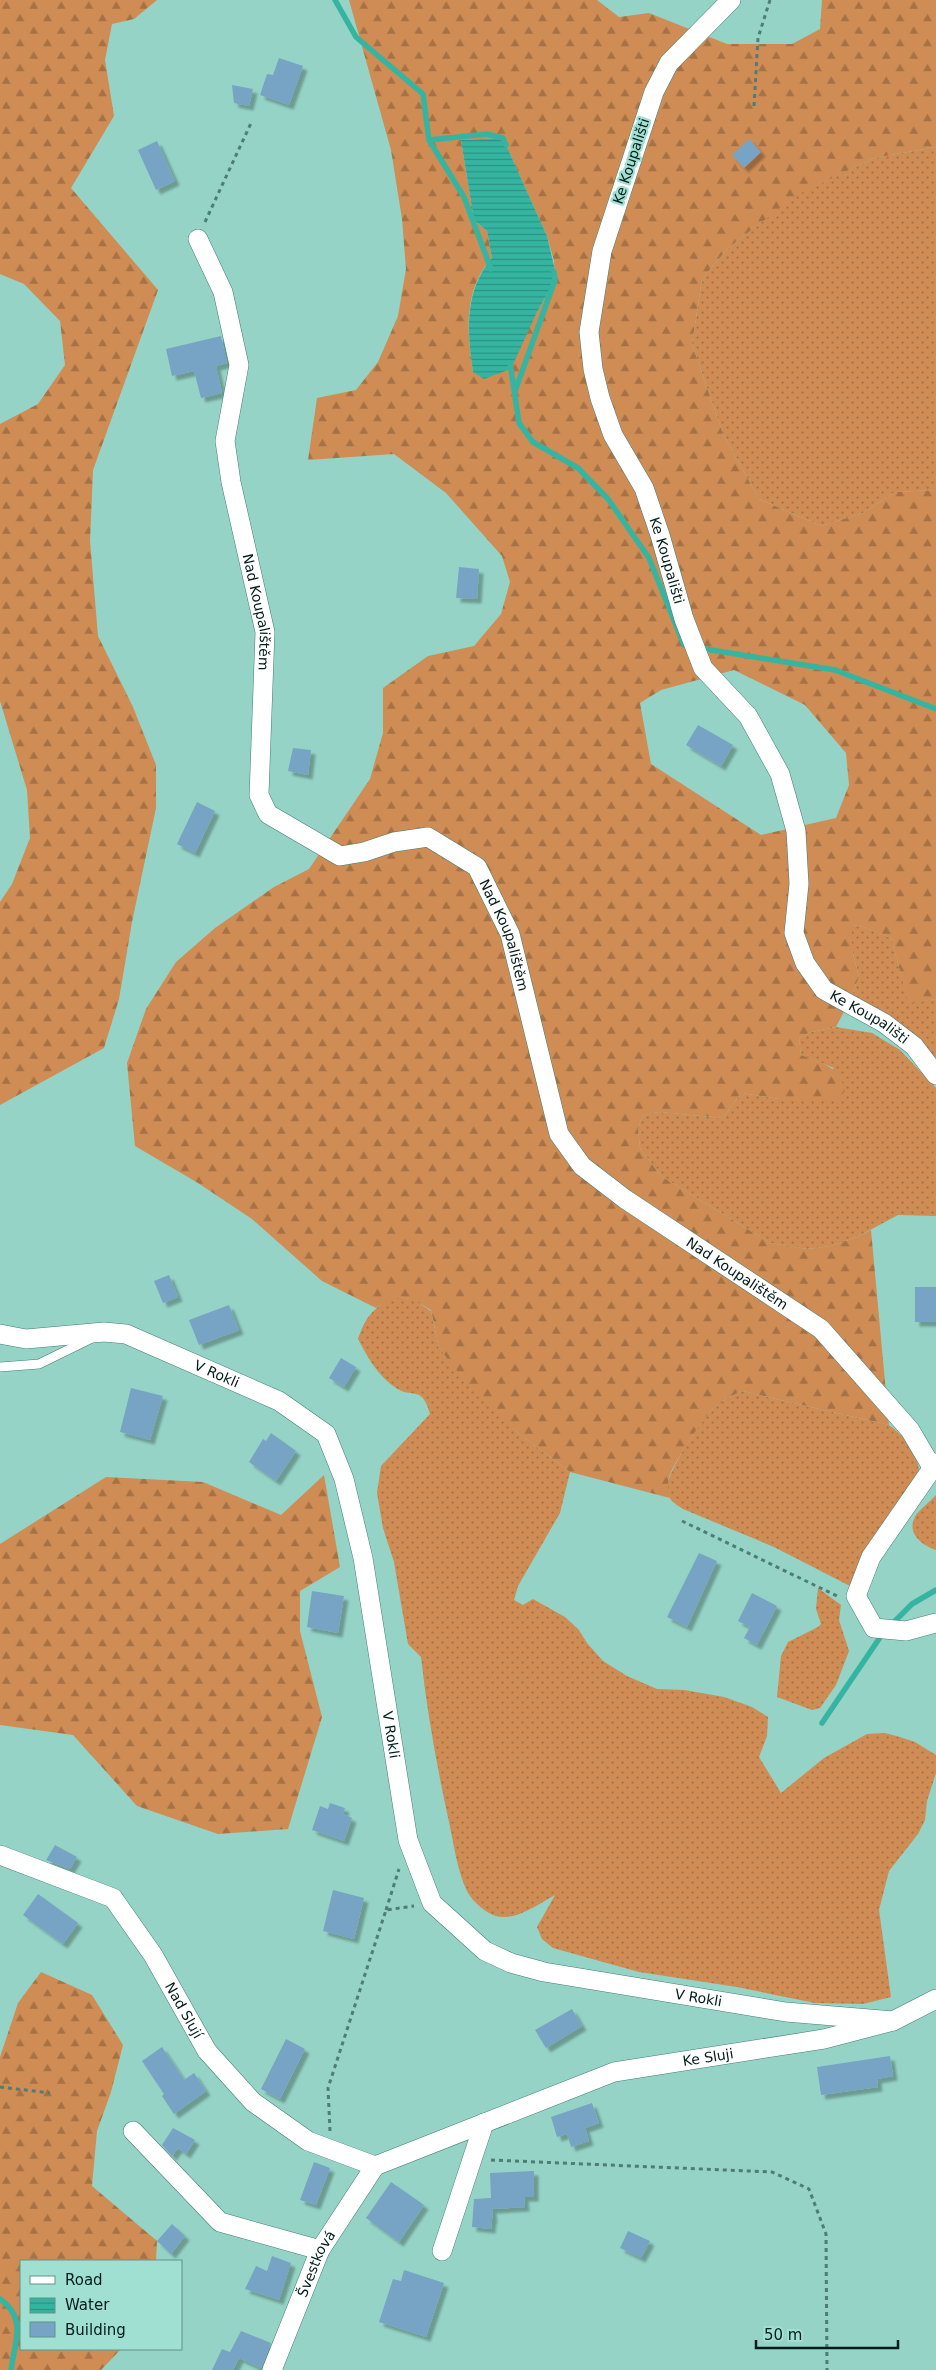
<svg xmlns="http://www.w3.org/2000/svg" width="936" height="2370" font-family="'DejaVu Sans',sans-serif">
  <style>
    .grass { fill: url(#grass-dots) }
    .forest { fill: url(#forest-firs); fill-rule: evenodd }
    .water { fill: url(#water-rules) }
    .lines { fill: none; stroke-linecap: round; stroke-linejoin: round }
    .stream { stroke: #35b5a1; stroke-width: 5.5 }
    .building { fill: #77a4c4; filter: url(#shadow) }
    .service-casing { stroke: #407e73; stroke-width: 10 }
    .minor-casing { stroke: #407e73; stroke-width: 20 }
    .path { stroke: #4f7d74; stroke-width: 3; stroke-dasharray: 4 4; stroke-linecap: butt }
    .service { stroke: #fff; stroke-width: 9 }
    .minor { stroke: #fff; stroke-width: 19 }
    .labels { text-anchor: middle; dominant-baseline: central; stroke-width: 4.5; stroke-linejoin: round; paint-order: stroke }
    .street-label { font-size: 14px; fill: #021c18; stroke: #a0e0d3 }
  </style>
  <defs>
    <pattern id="grass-dots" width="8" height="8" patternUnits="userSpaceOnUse" patternTransform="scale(1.25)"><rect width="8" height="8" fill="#cf8c54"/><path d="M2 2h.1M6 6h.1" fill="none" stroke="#a67245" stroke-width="1.8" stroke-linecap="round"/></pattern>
    <pattern id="forest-firs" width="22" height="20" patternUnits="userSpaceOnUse" patternTransform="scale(1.25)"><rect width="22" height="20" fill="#cf8c54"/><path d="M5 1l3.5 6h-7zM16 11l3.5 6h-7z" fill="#a67245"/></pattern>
    <pattern id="water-rules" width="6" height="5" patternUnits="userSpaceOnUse" patternTransform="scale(1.25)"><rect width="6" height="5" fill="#35b5a1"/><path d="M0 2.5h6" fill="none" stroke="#2b9282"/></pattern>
    <filter id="shadow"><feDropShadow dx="4.5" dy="4.5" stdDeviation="1" flood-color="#0004"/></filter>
  </defs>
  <rect width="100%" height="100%" fill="#94d3c6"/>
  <!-- grass -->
  <path class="grass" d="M936 147V490L895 492 863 513 821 526 759 499 723 434 692 344 702 279 728 248 796 195 874 158Z
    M859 925 891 938 909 1003 936 999V1058L894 1023 850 1000 859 977 852 950V926Z
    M836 1027 872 1033 900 1050 936 1088V1216L898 1215 857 1237 831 1246 807 1249 770 1243 661 1176 640 1148 638 1128 643 1115 659 1112 723 1118 741 1093 780 1099 834 1068 801 1055 799 1038 811 1032Z
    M393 1297 413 1299 431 1311 439 1348 518 1433 570 1472 560 1513 518 1586 514 1600 523 1605 533 1599 565 1617 579 1630 587 1643 603 1661 627 1676 657 1689 684 1690 724 1697 752 1707 768 1717 767 1736 759 1757 781 1793 824 1758 867 1734 885 1733 900 1737 915 1742 936 1755V1773L927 1801 925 1820 918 1834 889 1871 879 1910 891 1997 863 2004 815 2003 737 1987 639 1972 553 1948 542 1939 537 1927 555 1895C540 1903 520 1918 503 1917 490 1917 473 1903 467 1891 457 1870 454 1845 449 1822 437 1767 427 1712 421 1657L408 1644 394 1562 383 1528 377 1493 381 1466 430 1414C422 1384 412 1399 396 1388 378 1376 368 1358 358 1339 366 1316 372 1310 393 1297Z
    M742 1391 889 1425C907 1438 919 1455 920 1478L850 1586 774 1547 683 1509C675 1504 667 1499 667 1489 666 1473 699 1424 710 1412 718 1402 731 1396 742 1391Z
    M936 1495V1550C922 1545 905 1533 916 1515 921 1508 930 1502 936 1495Z
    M818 1588 841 1605 839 1620 849 1651 836 1685 820 1708 812 1710 777 1697 781 1656 788 1642 818 1627 821 1624 816 1609Z"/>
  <!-- forest -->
  <path class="forest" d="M0 0H157L134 19 112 24 105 60 114 116 71 188 158 290 93 470 90 541 98 636 133 707 156 765V808L132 922 119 999 104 1048 0 1105V902L12 884 30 838 27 790 0 701V424L38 404 65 365 60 321 24 284 0 274Z
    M349 0H597L619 17 649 13 727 44H792L820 29 822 0H936V147L874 158 797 195 728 248 702 279 692 344 723 434 759 499 821 526 863 513 895 492 936 490V999L909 1004 891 938 859 925 852 926V950L859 977 850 1000 836 1027 811 1032 799 1038 801 1055C823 1064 839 1065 845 1091L836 1101 780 1099 741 1093 723 1118 659 1112 643 1115 638 1128 640 1148 661 1176 770 1243 807 1249 831 1246 857 1237 871 1230 889 1425 742 1391C731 1396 721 1401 712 1410 703 1418 676 1460 671 1472 667 1481 667 1489 670 1498L570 1472 518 1433 464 1380 439 1348 431 1310C407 1295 400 1293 376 1308L322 1281 252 1219 198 1183 135 1146 127 1063 146 1009 176 962 215 928 274 887 309 869 370 779 383 733V688L428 656 474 646 501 614 510 582 502 556 446 493 394 454 308 460 317 398 356 390 378 362 398 316 406 269 402 219 391 150ZM503 138 547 236 554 261 555 280 536 314 473 372C467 332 463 290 492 258L487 231 474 220 461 140ZM734 670 805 705 846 753 849 785 836 818 761 835 651 764 640 703 661 690Z
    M324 1475 340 1567 300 1591V1631L322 1717 288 1829 218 1834 137 1806 73 1735 0 1725V1544L106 1477 203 1482 281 1515Z
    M41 1972 92 1995 123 2045 111 2092 97 2131 92 2186 157 2241 156 2261H21V2349H121L101 2370H0V2057L18 2003Z"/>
  <!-- water -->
  <path class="water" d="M503 138 547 236 555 270V280L536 314 511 369 484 379 473 372C467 332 464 291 492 258L487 231 474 220 461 140Z"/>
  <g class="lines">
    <!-- stream -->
    <path class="stream" d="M335 0 356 37 423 94 429 140 464 197 491 269
      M429 140 487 134 503 138 506 145
      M510 363 519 423 533 442 578 468 608 499 649 558 684 645 690 646
      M515 391 555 280 554 272
      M699 648 835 670 936 709
      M891 1625 912 1604 936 1590
      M822 1723 883 1633
      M0 2299C27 2318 15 2341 11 2370"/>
  </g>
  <!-- building -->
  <path class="building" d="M279 58 303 66 289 105 260 95 267 74 273 75Z
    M232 85 253 89 249 106 234 103Z
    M749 139 761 152 744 168 732 155Z
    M157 141 175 181 156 190 138 150Z
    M221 336 227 363 216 366 222 393 201 398 194 371 172 376 166 349Z
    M459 567 479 569 477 599 456 598Z
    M698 725 733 745 721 766 686 745Z
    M293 748 311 750 308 775 288 771Z
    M197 802 215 811 195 853 177 844Z
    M169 1275 178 1297 163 1303 154 1281Z
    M915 1287H936V1322H915Z
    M229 1305 239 1330 199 1345 189 1320Z
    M341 1358 356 1367 344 1387 329 1378Z
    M131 1388 163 1396 150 1440 120 1432Z
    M271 1433 296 1451 276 1481 249 1462 263 1439 266 1441Z
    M699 1553 717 1561 687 1627 667 1617Z
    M312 1591 344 1596 338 1633 307 1627Z
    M752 1593 777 1606 757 1645 744 1638 750 1627 738 1621Z
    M330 1803 345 1808 343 1814 352 1818 344 1841 312 1830 320 1806 328 1809Z
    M55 1845 77 1857 70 1869 46 1860Z
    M333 1890 364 1898 354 1939 323 1931Z
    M38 1894 78 1923 63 1944 23 1915Z
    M572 2009 582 2026 546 2048 535 2030Z
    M286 2039 305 2049 280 2099 261 2089Z
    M162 2047 184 2080 194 2073 206 2091 174 2114 162 2096 164 2094 142 2061Z
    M890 2056 893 2076 877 2079 878 2087 821 2095 817 2067Z
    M592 2103 599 2123 585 2128 589 2141 571 2147 567 2134 557 2137 551 2117Z
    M173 2128 195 2140 186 2154 178 2148 172 2156 162 2145Z
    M314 2162 330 2168 316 2205 300 2200Z
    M534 2171V2197H524L525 2207 492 2209 493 2219H492L491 2229 472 2227 474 2199 491 2198 490 2173Z
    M391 2182 424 2205 399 2242 366 2218Z
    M172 2224 185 2236 171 2254 157 2241Z
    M628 2231 650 2241 641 2258 620 2248Z
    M272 2256 291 2263 279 2300 245 2289 256 2266 267 2271Z
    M404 2270 444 2283 426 2337 379 2322 393 2279 401 2281Z
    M241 2331 271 2343 261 2368 239 2358 233 2370H212L222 2349 230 2352Z"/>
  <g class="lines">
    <defs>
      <path id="service" d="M0 1367 39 1364 90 1339"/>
      <g id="minor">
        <path id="s1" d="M731 0 669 63 654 92 602 251 589 332 593 369 600 398 613 435 644 488 660 535 684 619 703 668 748 716 780 774 796 831 799 884 794 933 805 963 824 990 884 1023 914 1046 936 1075"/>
        <path id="s2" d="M198 239 223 292 239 365 225 441 231 482 265 632 259 795 268 814 340 856 364 852 394 842 428 837 477 867 510 934 559 1134 582 1166 625 1199 821 1329 910 1430 933 1469"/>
        <path id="s3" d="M0 1334 26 1339 104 1332 126 1334 279 1401 326 1434 344 1479 363 1558 408 1840 432 1903 485 1951 511 1963 544 1972 786 2012 893 2021"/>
        <path d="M936 1463 871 1557 856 1596 874 1628 906 1631 936 1623"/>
        <path id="s4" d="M0 1855 113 1898 153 1955 207 2051 253 2102 308 2141 375 2166"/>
        <path d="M133 2131 220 2222 320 2250"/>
        <path id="s5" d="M375 2166 614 2072 824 2039 893 2021 936 1999"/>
        <path d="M442 2251 484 2123"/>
        <path id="s6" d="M272 2370 320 2250 375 2166"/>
      </g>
    </defs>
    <!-- service casing -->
    <use href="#service" class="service-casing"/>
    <!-- minor casing -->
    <use href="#minor" class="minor-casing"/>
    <!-- path -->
    <path class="path" d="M754 106 758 38 770 0
      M205 222 252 121
      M682 1521 839 1597
      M386 1910 399 1869
      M0 2087 50 2093
      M330 2131 328 2088 386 1910 414 1906
      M491 2160 772 2172 809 2189 826 2234 827 2370"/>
    <!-- service -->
    <use href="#service" class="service"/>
    <!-- minor -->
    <use href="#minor" class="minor"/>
  </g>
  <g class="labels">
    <!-- street labels -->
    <g class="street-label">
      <text transform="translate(631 161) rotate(-72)">Ke Koupališti</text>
      <text stroke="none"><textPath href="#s1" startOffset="614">Ke Koupališti</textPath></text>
      <text stroke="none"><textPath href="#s2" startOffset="385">Nad Koupalištěm</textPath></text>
      <text stroke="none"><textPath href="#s2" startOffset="895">Nad Koupalištěm</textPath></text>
      <text stroke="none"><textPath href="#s1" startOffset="1139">Ke Koupališti</textPath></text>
      <text stroke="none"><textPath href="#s2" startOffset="1330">Nad Koupalištěm</textPath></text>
      <text stroke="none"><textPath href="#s3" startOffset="226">V Rokli</textPath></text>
      <text stroke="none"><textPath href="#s3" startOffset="660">V Rokli</textPath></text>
      <text stroke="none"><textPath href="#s3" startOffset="1125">V Rokli</textPath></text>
      <text stroke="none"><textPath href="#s4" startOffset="254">Nad Slují</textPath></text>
      <text stroke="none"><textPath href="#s5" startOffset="352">Ke Sluji</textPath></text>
      <text stroke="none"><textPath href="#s6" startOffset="115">Švestková</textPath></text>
    </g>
  </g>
  <!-- legend -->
  <rect x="20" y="2260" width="162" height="90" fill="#a0e0d3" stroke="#619288"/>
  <rect x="30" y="2276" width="25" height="8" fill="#ffffff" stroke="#619288"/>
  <text x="65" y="2285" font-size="15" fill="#021c18">Road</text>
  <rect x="30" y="2298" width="25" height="15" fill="url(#water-rules)" stroke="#619288"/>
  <text x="65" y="2310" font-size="15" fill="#021c18">Water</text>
  <rect x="30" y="2322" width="25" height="15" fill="#77a4c4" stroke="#619288"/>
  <text x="65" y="2335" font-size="15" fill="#021c18">Building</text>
  <!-- scale -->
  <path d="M756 2340v8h142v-8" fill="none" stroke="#021c18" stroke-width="2.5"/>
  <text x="764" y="2340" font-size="15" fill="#021c18" stroke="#a0e0d3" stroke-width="4" paint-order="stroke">50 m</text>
</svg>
